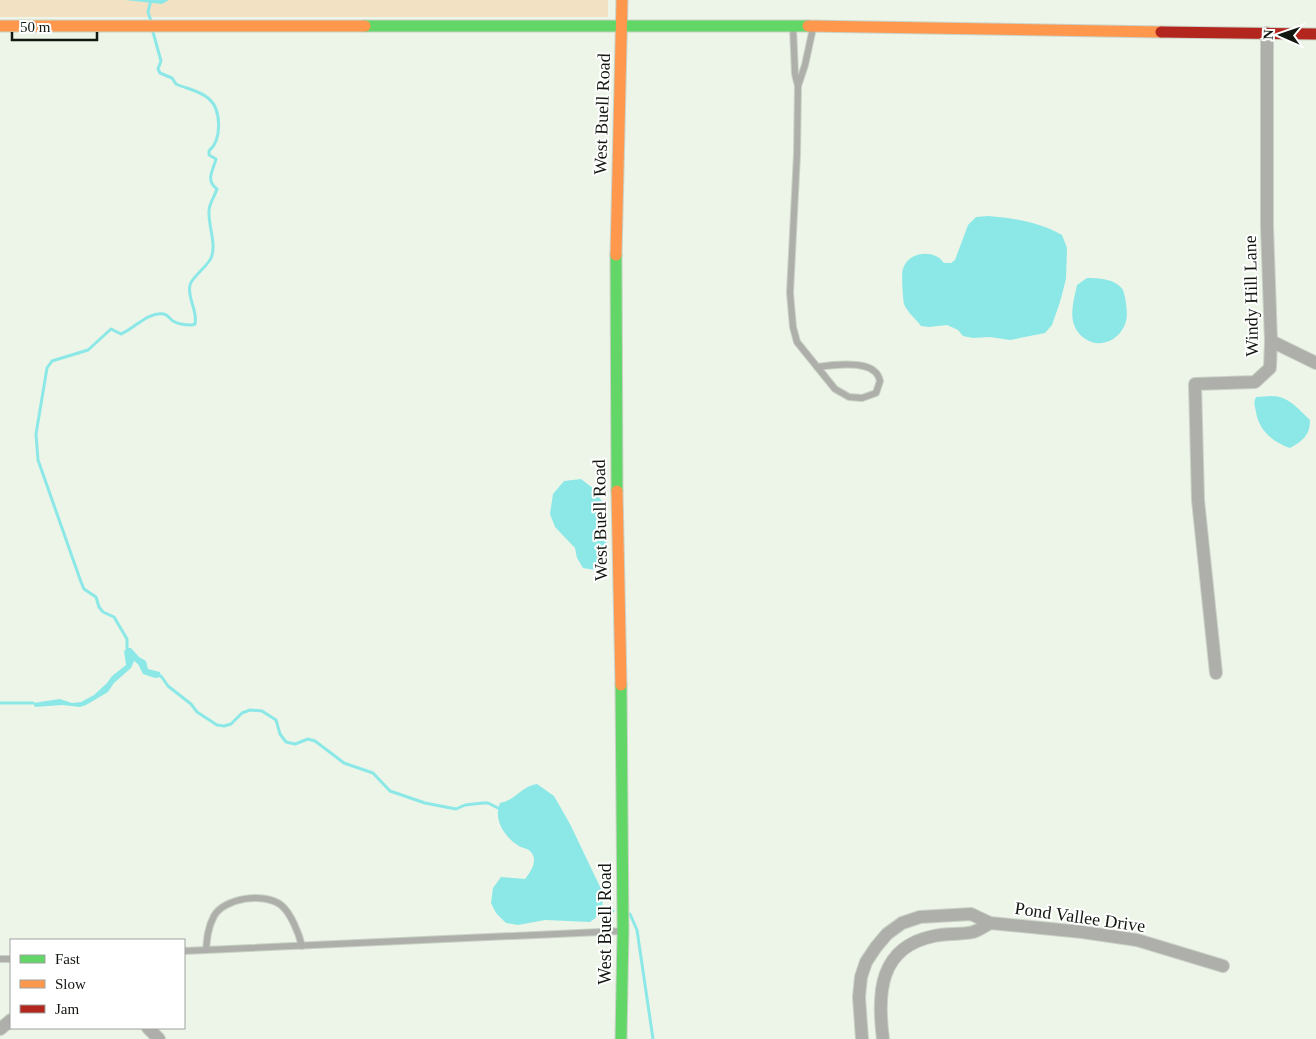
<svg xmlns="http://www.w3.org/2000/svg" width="1316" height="1039" font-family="Georgia,serif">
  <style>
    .green { fill: #f3e1c3 }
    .water { fill: #8ce8e7 }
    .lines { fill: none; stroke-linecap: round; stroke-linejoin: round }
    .stream { stroke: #8ce8e7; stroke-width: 3 }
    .lane-casing { stroke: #cad1c6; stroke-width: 8 }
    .street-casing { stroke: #cad1c6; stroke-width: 14 }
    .fast-casing { stroke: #cad1c6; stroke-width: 13 }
    .slow-casing { stroke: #cad1c6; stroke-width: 13 }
    .jam-casing { stroke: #cad1c6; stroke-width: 13 }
    .lane { stroke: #aeafaa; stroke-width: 6 }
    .street { stroke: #aeafaa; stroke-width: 12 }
    .fast { stroke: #63d668; stroke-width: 11 }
    .slow { stroke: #ff974d; stroke-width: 11 }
    .jam { stroke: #b3261e; stroke-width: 11 }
    .labels { text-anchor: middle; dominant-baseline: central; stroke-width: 4; stroke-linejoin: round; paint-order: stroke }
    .street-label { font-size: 18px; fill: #12170f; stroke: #fff }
  </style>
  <rect width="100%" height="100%" fill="#ecf5e8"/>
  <!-- green -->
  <path class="green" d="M0 0H608V17H0Z"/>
  <!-- water -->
  <path class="water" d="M125 0H169L162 4Z
    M988 216C1014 218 1038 222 1062 235L1067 248 1066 279 1060 302 1052 325 1045 333 1010 340 990 337 973 338 963 336 958 330 947 325 929 327 921 326C916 319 907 312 904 304 903 300 901 273 903 269 908 251 935 249 944 263H951L955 260 968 225 976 217Z
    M1087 278C1099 278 1116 279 1123 290 1124 292 1124 295 1125 297 1126 304 1128 314 1126 321 1121 340 1100 350 1084 338 1066 324 1073 304 1077 285Z
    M1271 396C1289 396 1297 408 1310 420 1310 436 1302 441 1290 448 1273 442 1259 431 1256 412 1255 406 1253 403 1256 397Z
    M581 479 594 489 604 505 607 554 596 570 583 568 577 558 575 548 555 527 550 514 553 494 564 481Z
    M127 648H131L139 657 146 661 148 669 160 672 161 677 155 678 143 674 138 664 134 661 131 668 114 683 108 692 86 705 80 707 62 705 35 707 33 703 60 699 72 703 81 702 94 695 107 683 112 676 126 665 124 651Z
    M537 784 554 796 570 824 603 893 602 913 590 922 545 920 518 925 506 923 496 913 491 903 493 888 501 877 525 879C531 871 539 860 530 851 527 848 522 848 519 846 504 837 493 819 500 803 516 800 522 786 537 784Z"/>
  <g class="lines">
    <!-- stream -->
    <path class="stream" d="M151 21 148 12 151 0
      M127 648V639L114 617 103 612 99 607 96 597 84 589 81 582 38 460 36 434 47 368 52 361 88 350 111 329 121 334C134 329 148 311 164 314 168 315 170 319 173 321 179 325 186 325 192 325L195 324C198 310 187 299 190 285 191 278 207 267 211 258 217 244 208 226 209 211 209 203 215 196 217 189 205 180 213 171 216 159L209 155V151C222 140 222 109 208 98 198 90 187 89 176 84L172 78 160 73 158 69 161 61 153 32
      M161 676 168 686 191 704 197 712 217 725 224 726 231 724 242 713 250 710 262 711 276 720 280 734 286 742 295 744 308 739 315 741 344 763 373 773 390 791 425 803 456 809 465 805 483 803H488L500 809
      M0 703H33
      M598 912 613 911
      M630 914 637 930 653 1039"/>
    <defs>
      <path id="lane" d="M793 27 795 74 798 86 805 65 813 28
        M798 86 797 154 790 293 793 327 797 342 835 389 849 397 862 398 876 393 880 381C879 377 877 373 874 371 863 361 831 365 817 367
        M206 950C207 938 208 927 214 916 224 898 264 892 281 905 291 913 299 934 302 946
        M184 951 622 931
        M0 959H11"/>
      <path id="street" d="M1271 341 1316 363
        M1216 673 1198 500 1195 384 1255 382 1270 368 1271 341 1267 227V33
        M148 1028 159 1039
        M0 1029 11 1020
        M862 1039 859 997 861 977 866 962 876 947 887 934 902 923 920 917 971 914 990 923 1082 932 1137 940 1223 966
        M883 1039C877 993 879 947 934 936 947 933 960 935 973 932 979 930 985 926 990 923"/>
      <path id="fast" d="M365 26H808
        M616 255 617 491
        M621 1039 623 931 621 685"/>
      <path id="slow" d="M0 26H365
        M808 26 1161 32
        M616 255 622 0
        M617 491 621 685"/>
      <path id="jam" d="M1161 32 1316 34"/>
    </defs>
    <!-- lane casing -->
    <use href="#lane" class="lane-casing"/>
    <!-- street casing -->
    <use href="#street" class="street-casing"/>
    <!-- fast casing -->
    <use href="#fast" class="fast-casing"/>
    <!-- slow casing -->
    <use href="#slow" class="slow-casing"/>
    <!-- jam casing -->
    <use href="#jam" class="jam-casing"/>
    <!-- lane -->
    <use href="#lane" class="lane"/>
    <!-- street -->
    <use href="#street" class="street"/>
    <!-- fast -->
    <use href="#fast" class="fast"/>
    <!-- slow -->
    <use href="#slow" class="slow"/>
    <!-- jam -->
    <use href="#jam" class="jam"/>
  </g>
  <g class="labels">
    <!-- street labels -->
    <g class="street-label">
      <text transform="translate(602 114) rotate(-88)">West Buell Road</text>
      <text transform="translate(1251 296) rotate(-91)">Windy Hill Lane</text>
      <text transform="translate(600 520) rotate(-91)">West Buell Road</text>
      <text transform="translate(1080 917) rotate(8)">Pond Vallee Drive</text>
      <text transform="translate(605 924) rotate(-90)">West Buell Road</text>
    </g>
  </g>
  <!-- legend -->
  <rect x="10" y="939" width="175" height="90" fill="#ffffff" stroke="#a0a29f"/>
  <rect x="20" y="955" width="25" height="8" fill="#63d668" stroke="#a0a29f"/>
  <text x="55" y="964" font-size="15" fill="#12170f">Fast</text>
  <rect x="20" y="980" width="25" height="8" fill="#ff974d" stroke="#a0a29f"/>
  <text x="55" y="989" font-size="15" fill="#12170f">Slow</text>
  <rect x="20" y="1005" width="25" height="8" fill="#b3261e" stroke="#a0a29f"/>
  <text x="55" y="1014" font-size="15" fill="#12170f">Jam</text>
  <!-- north arrow -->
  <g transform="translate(1281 35) rotate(272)" stroke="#ffffff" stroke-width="4" paint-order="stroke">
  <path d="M0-4L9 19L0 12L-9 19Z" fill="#12170f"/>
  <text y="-8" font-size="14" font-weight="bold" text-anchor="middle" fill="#12170f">N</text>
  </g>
  <!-- scale -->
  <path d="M12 32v8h85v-8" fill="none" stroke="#12170f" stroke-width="2.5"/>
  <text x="20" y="32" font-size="15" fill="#12170f" stroke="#ffffff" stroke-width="4" paint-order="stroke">50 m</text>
</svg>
